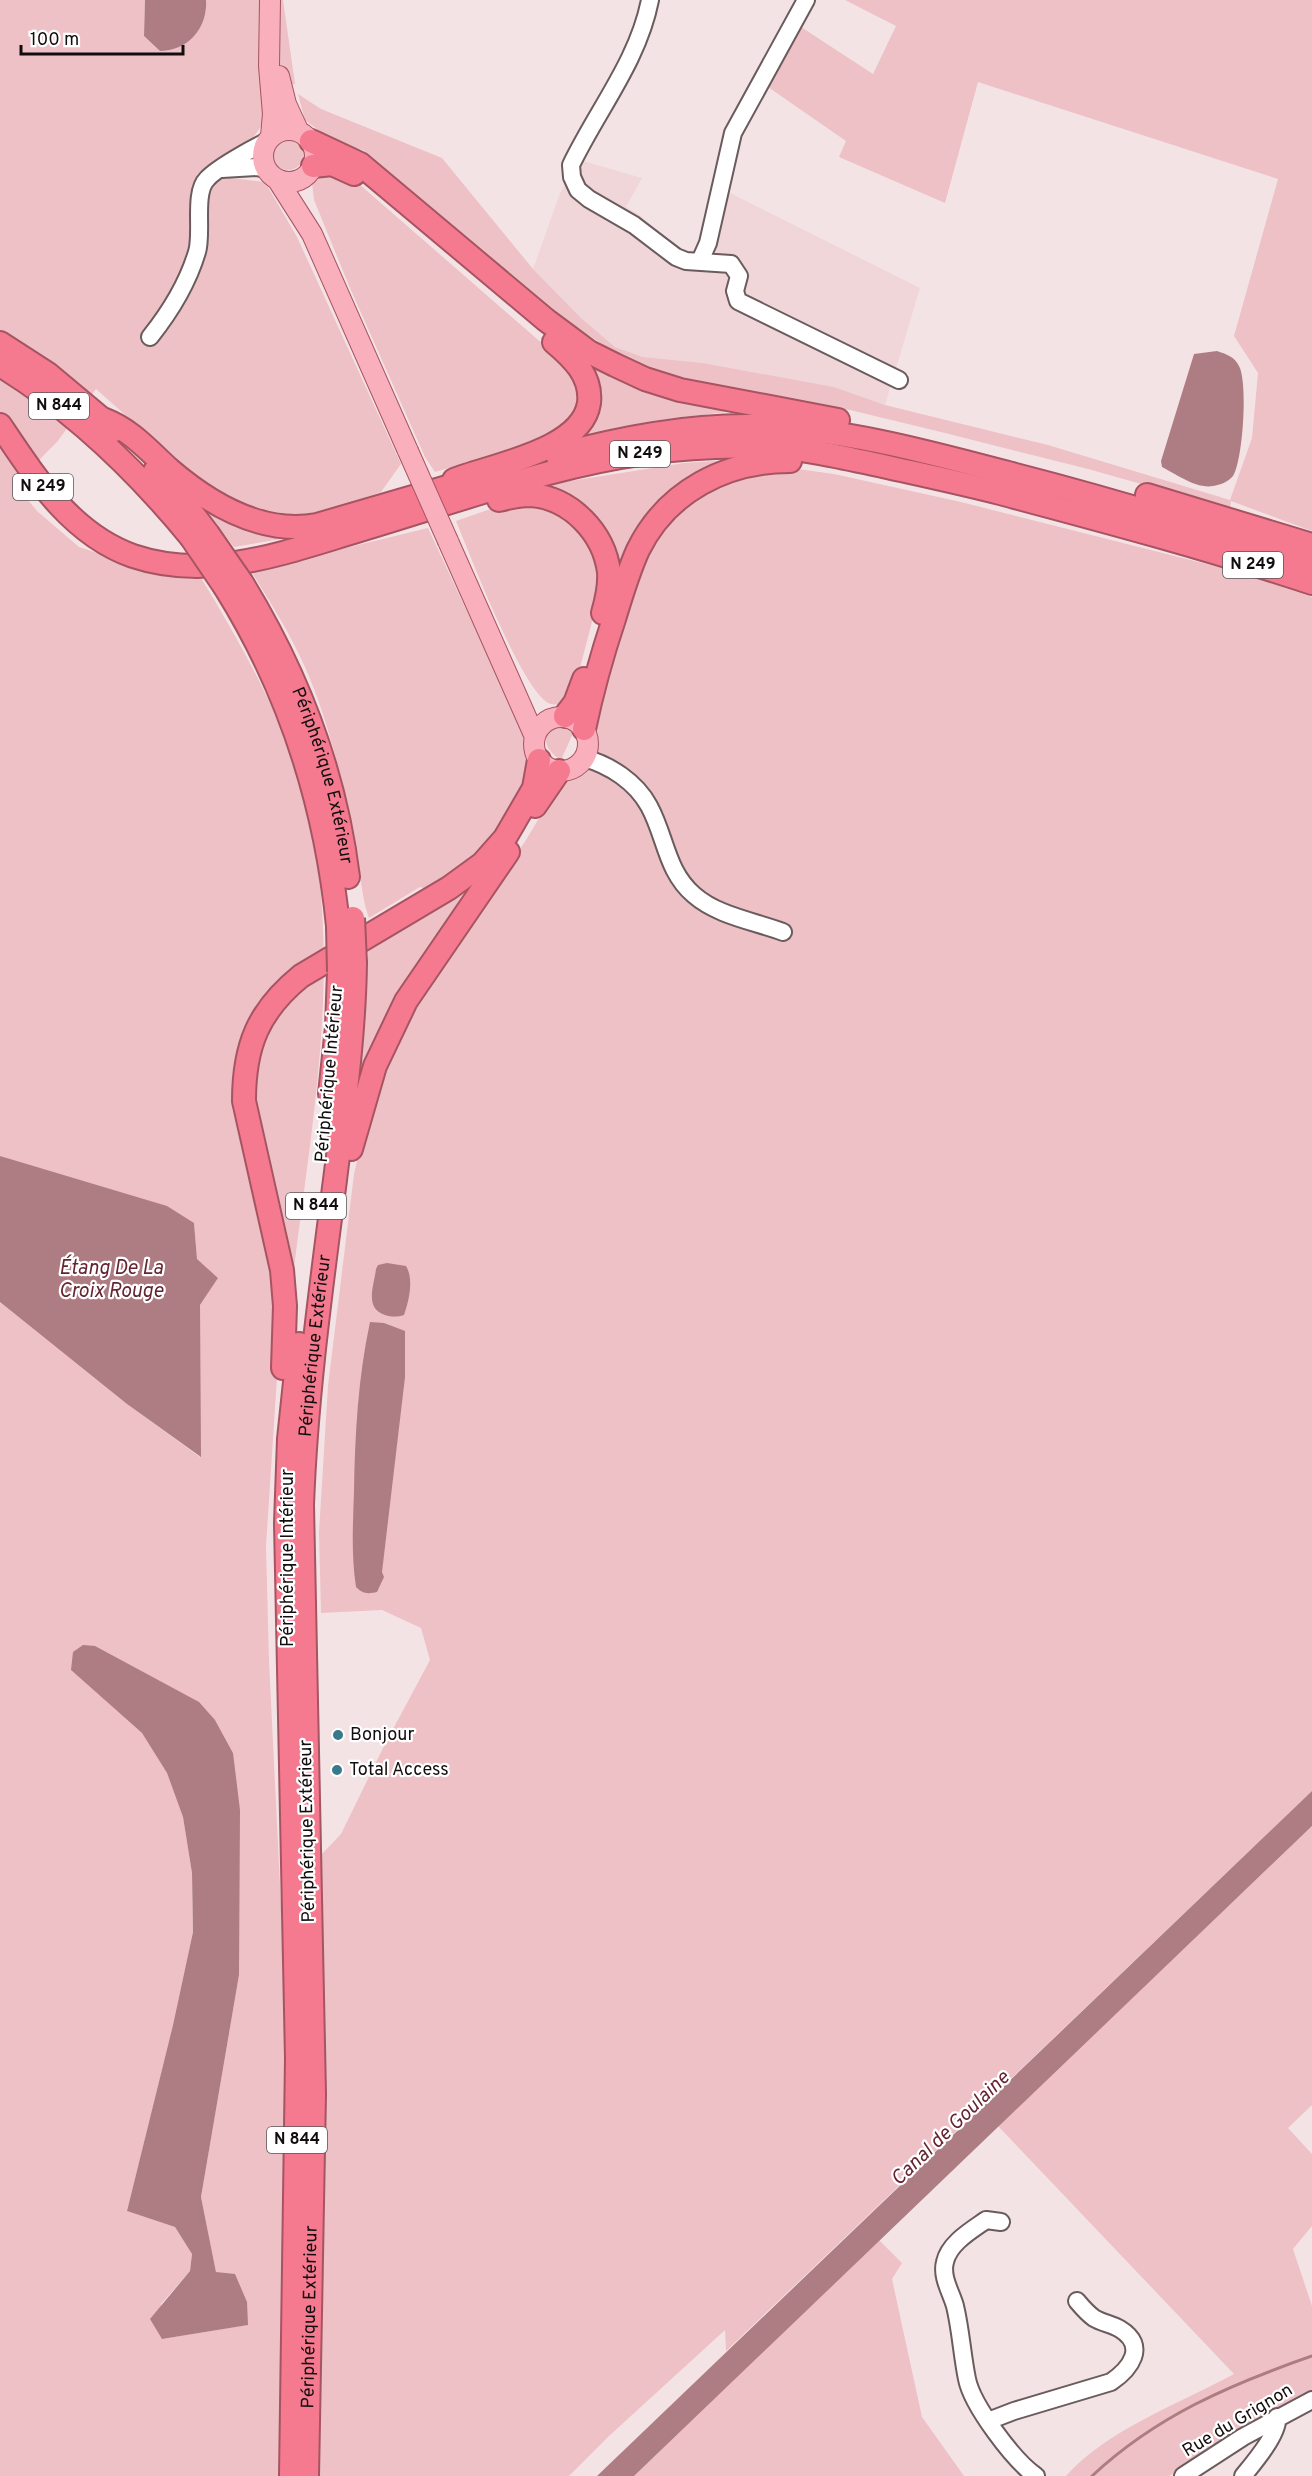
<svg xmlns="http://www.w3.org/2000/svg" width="1312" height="2476" font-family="Overpass,sans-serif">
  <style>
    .built { fill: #f0d6d9 }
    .green { fill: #edc1c6; fill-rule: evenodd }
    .water { fill: #ae7c83 }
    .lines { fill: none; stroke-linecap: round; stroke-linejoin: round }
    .stream { stroke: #ae7c83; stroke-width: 3 }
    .minor-casing { stroke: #6a5b5d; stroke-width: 20 }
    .major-casing { stroke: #a65462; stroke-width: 22 }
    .highway-casing { stroke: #a65462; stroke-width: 26 }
    .minor { stroke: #fff; stroke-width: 16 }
    .major { stroke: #f9afbc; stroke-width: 20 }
    .highway { stroke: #f57a90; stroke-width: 22 }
    .major-bridge-casing { stroke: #a65462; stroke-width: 22; stroke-linecap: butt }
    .highway-bridge-casing { stroke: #a65462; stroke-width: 26; stroke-linecap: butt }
    .major-bridge { stroke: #f9afbc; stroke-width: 20 }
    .highway-bridge { stroke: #f57a90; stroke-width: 22 }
    .poi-dot { fill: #38798c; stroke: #fff; stroke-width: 2 }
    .labels { text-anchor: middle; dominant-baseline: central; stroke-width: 4.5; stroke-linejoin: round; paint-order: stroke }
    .shield { fill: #fff; stroke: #595656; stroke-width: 1.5 }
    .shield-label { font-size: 16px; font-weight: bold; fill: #120d0e }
    .street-label { font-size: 18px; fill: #120d0e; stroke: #fff }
    .poi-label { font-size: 18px; fill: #120d0e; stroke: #fff; text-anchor: start }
    .water-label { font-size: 20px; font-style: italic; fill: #642432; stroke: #fff }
  </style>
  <rect width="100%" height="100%" fill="#f4e3e5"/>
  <!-- built -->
  <path class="built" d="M580 160 642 178 626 207 640 215 667 245 688 256 714 247 728 192 920 288 885 405 833 387 703 363 643 357 615 347 581 318 533 269 560 193Z"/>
  <!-- green -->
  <path class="green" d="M0 0H145L144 36 160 51C188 51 208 28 206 0H283L295 84 264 91 266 119 253 138 227 154 231 178 265 182 297 237 401 464 381 492 342 506 302 516 251 508 204 485 96 389 57 442 15 484 37 511 79 547 168 576 201 578C235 634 268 691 290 752 351 918 315 1098 294 1268L276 1273 280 1332 266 1546 269 1661 283 1946 286 2138 278 2476H0V1302L127 1404 200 1457V1305L218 1278 197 1259 194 1223 0 1156ZM71 1670 215 1720 233 1753 239 1975 201 2197 216 2272 247 2325 162 2339 161 2304 190 2271 192 2254 175 2227 127 2211 173 2025 193 1932 192 1873 183 1817 167 1773 142 1733Z
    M845 0H1312V531L1231 501 1230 509 1088 469 941 432 850 410 683 379 625 359 570 323 363 150 334 142 305 120 298 94 321 109 442 158 533 269 581 318 615 347 643 357 703 363 834 387 885 405 1048 445 1230 500 1252 438 1258 373 1234 336 1278 179 978 82 945 203 839 157 846 141 768 87 801 27 873 74 896 26Z
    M272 154a16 16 0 1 1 32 0a16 16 0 1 1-32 0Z
    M337 172 351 177 552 352 728 407 726 412 651 421 576 440 519 448 435 472 425 457 350 288 314 200 312 183 322 175Z
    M732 460 834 474 961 502 1238 572 1312 597V1791L726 2351 725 2330 608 2437 569 2476H318L322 1854 341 1834 385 1744 430 1660 421 1628 382 1610 321 1613 319 1532 328 1386 354 1174 372 1099 411 1009 526 840 562 780 586 768 599 747 596 724 598 710 628 607 598 599 572 698C565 702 560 706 551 704 524 697 469 552 456 521L508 503 545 485 684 463Z
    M190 492 310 534 234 547Z
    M428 528 521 727 529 760 527 781 486 850 433 891 420 887 369 918C359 891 361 861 354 833 341 777 328 719 305 667 290 633 270 602 251 571Z
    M557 725H567L574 731 561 760C545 750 539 736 557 725Z
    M474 880 477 884 359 1089 369 942Z
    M1312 1826V2105L1288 2128 1312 2154V2226L1293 2249 1312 2306V2391L1246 2428 1169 2476H1066C1108 2429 1179 2404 1234 2374L998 2126Z
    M879 2240 902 2263 892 2279 922 2417 964 2476H634Z"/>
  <!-- water -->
  <path class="water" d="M145 0H206C208 28 188 51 160 51L144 36Z
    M1217 351C1226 354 1235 357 1239 366 1248 382 1243 460 1233 476 1228 482 1220 485 1213 486 1196 489 1176 474 1162 467L1161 461 1194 354Z
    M0 1156 167 1206 194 1223 197 1259 218 1278 200 1305 201 1457 127 1404 0 1302Z
    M387 1263 406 1266C414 1279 409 1301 404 1315 397 1317 392 1317 385 1315 364 1308 374 1286 376 1269L378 1265Z
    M370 1322 384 1323 405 1331V1377L382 1572 384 1577 377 1592C368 1594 363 1594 356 1587 351 1555 353 1523 354 1491 355 1434 358 1378 370 1322Z
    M83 1645 95 1646 199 1702 215 1720 233 1753 240 1810 239 1975 201 2197 216 2272 235 2274 247 2302 248 2325 162 2339 150 2319 190 2271 192 2254 175 2227 127 2211 173 2025 193 1932 192 1873 183 1817 167 1773 142 1733 71 1670 73 1652Z
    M1312 1791V1826L634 2476H597Z"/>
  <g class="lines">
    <!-- stream -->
    <path class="stream" d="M1092 2476C1156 2416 1231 2384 1312 2356"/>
    <defs>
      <path id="minor" d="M650 0C638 61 598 109 571 165L572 177 578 190 589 199 634 225 676 257 686 261 731 264 739 276 735 291 738 301 899 380
        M222 169 257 167 266 169
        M700 261 708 243 733 133 806 0
        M150 337C170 312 188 282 197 252 203 233 193 193 207 179 217 168 251 149 266 142
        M584 758C610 765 636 782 649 806 666 837 666 871 694 895 718 916 754 921 783 932
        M1001 2222 986 2220C972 2230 949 2243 945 2262 941 2277 951 2292 955 2306 961 2331 962 2355 967 2379 972 2405 1014 2461 1036 2476
        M988 2421 1014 2411 1111 2382C1130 2369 1148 2346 1120 2329 1112 2324 1102 2323 1094 2318 1087 2313 1082 2307 1077 2301
        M1183 2476 1243 2437 1312 2400
        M1243 2476C1253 2464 1280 2432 1277 2417"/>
      <path id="major" d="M270 0 269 66 273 114 271 136
        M279 76 286 104 298 130
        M263 156a26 26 0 1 1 52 0a26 26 0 1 1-52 0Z
        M277 179 312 234 408 451
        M448 541 535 737
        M534 744a27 27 0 1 1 54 0a27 27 0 1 1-54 0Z"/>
      <g id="highway">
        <path d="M311 141 360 164 546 320 589 352 615 365 645 379 680 390 838 420"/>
        <path d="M313 166 332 164 354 174"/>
        <path d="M0 343 48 374 115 430"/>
        <path d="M0 365C74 410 136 470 191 537"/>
        <path d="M105 420C131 430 149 451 170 470 211 505 262 535 317 525L471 480"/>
        <path d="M0 425C35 477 71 534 133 556 210 582 286 552 360 530 423 511 486 490 549 473 619 454 693 444 765 447 805 448 845 458 883 466 923 475 961 483 1000 493 1105 521 1210 549 1312 583"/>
        <path d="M557 455C621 438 687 425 754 426 840 428 925 451 1008 473 1110 499 1212 530 1312 563"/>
        <path d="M155 471 183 501 208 534"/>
        <path d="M454 480C491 465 582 451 589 403 592 376 573 358 554 342"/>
        <path d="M1147 495 1312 545"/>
        <path d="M499 500C510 497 520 495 531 495 571 498 604 533 609 572 610 586 607 599 603 613"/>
        <path id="s1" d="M242 583C297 673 335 772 348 877"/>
        <path d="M225 587C290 691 326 805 338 926"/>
        <path d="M565 716 575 703 584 679"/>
        <path d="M584 729C592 691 602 655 614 619 621 596 628 572 638 550 667 491 726 461 790 461"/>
        <path d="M535 806 559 771"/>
        <path d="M330 1094 337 1027 339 972"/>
        <path d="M351 1149 375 1066 406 1001 508 852"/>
        <path d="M283 1368 285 1306 282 1270 244 1101C244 1046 258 1011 301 976L449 888 482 864 505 838 534 788 539 760"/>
        <path d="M291 2476 297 2058 286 1523 289 1439 299 1344"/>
        <path id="s2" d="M307 2476 314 2094 302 1505C306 1396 321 1288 335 1180 344 1107 354 1036 355 963"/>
      </g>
    </defs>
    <!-- minor casing -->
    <use href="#minor" class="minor-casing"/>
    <!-- major casing -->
    <use href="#major" class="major-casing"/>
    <!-- highway casing -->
    <use href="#highway" class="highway-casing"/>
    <!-- minor -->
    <use href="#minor" class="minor"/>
    <!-- major -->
    <use href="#major" class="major"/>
    <!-- highway -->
    <use href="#highway" class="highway"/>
    <defs>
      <path id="major-bridge" d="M408 451 448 541"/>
      <path id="highway-bridge" d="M208 534 242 583
        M191 537 225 587
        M353 918 355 963
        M338 926 339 972"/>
    </defs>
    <!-- major-bridge casing -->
    <use href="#major-bridge" class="major-bridge-casing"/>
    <!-- highway-bridge casing -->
    <use href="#highway-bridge" class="highway-bridge-casing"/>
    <!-- major-bridge -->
    <use href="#major-bridge" class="major-bridge"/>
    <!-- highway-bridge -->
    <use href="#highway-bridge" class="highway-bridge"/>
  </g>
  <!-- markers -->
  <g class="poi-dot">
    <circle cx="338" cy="1735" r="6"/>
    <circle cx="337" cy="1770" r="6"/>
  </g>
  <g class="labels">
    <!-- shield labels -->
    <g class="shield">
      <rect x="29" y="393" width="60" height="26" rx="4.5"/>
      <rect x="610" y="441" width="60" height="26" rx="4.5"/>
      <rect x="13" y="474" width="60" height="26" rx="4.5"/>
      <rect x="1223" y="552" width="60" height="26" rx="4.5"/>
      <rect x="286" y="1193" width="60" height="26" rx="4.5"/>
      <rect x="267" y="2127" width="60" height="26" rx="4.5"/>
    </g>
    <g class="shield-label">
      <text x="59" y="406">N 844</text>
      <text x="640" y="454">N 249</text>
      <text x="43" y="487">N 249</text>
      <text x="1253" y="565">N 249</text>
      <text x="316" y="1206">N 844</text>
      <text x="297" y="2140">N 844</text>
    </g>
    <!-- street labels -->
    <g class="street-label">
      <text stroke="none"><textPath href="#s1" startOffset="210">Périphérique Extérieur</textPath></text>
      <text transform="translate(330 1074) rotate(-85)">Périphérique Intérieur</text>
      <text stroke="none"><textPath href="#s2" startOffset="1131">Périphérique Extérieur</textPath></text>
      <text transform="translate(288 1558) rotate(-90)">Périphérique Intérieur</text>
      <text transform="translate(308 1831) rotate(-91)">Périphérique Extérieur</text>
      <text stroke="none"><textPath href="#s2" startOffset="159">Périphérique Extérieur</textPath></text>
      <text transform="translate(1238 2421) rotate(-31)">Rue du Grignon</text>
    </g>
    <!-- poi labels -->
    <g class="poi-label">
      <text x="350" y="1735">Bonjour</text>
      <text x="349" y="1770">Total Access</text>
    </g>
    <!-- water labels -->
    <g class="water-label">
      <text x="111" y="1269">Étang De La<tspan x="111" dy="23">Croix Rouge</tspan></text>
      <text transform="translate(951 2129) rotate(-44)">Canal de Goulaine</text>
    </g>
  </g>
  <!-- scale -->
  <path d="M21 45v9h162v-9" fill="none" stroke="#120d0e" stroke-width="3"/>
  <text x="30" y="45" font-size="18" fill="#120d0e" stroke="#ffffff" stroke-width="4.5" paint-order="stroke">100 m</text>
</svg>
